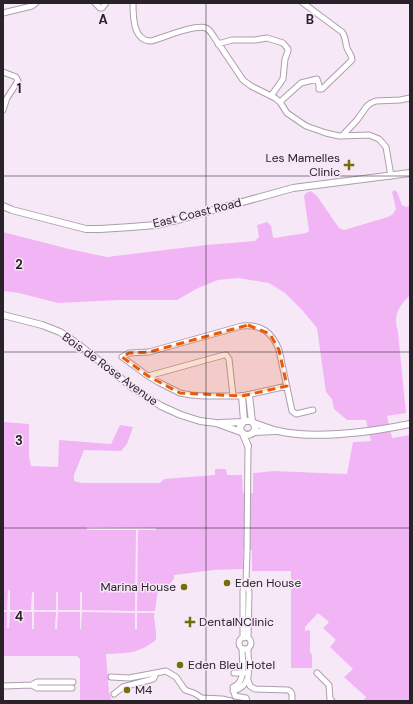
<svg xmlns="http://www.w3.org/2000/svg" width="413" height="704" font-family="'DM Sans',sans-serif">
  <style>
    .water { fill: #f1b5f6 }
    .pier { fill: #f7e8f8 }
    .lines { fill: none; stroke-linecap: round; stroke-linejoin: round }
    .minor-casing { stroke: #ac9fad; stroke-width: 7 }
    .major-casing { stroke: #ac9fad; stroke-width: 8 }
    .minor { stroke: #fff; stroke-width: 5 }
    .major { stroke: #fff; stroke-width: 6 }
    .marked { fill: #e8590c; fill-opacity: 0.2; stroke: #e8590c; stroke-width: 3; stroke-dasharray: 8 5; stroke-linejoin: round }
    .grid { fill: none; stroke: #292329; stroke-width: 1; stroke-opacity: 0.55 }
    .poi-dot { fill: #756d0b; stroke: #f7e8f8; stroke-width: 1.5 }
    .labels { text-anchor: middle; dominant-baseline: central; stroke-width: 3; stroke-linejoin: round; paint-order: stroke }
    .poi-label { font-size: 12px; fill: #292329; stroke: #f7e8f8; text-anchor: start }
    .street-label { font-size: 12px; fill: #292329; stroke: #f7e8f8 }
    .grid-label { font-size: 13px; text-anchor: middle; font-weight: bold; fill: #292329; stroke: #f7e8f8; stroke-width: 3; stroke-linejoin: round; paint-order: stroke }
  </style>
  <rect width="100%" height="100%" fill="#f7e8f8"/>
  <!-- water -->
  <path class="water" d="M395 190 397 192 402 205 406 207 410 206V295C398 308 393 314 398 332L406 413 387 416 392 438 410 435V701H363L366 697 344 677 353 669 330 647 336 640 323 628 329 622 318 613 305 627V631L310 630V652L312 655V668H291V571H252V550H243V569L214 570 174 575V579L165 590H158L154 617 156 631V640C138 654 127 653 106 654L109 692 112 701H80V659L77 656H3V422L29 424V456L31 466 58 467 59 440 111 444 120 425 133 427 127 444 121 451 84 450 74 475V481L82 483H160L164 479 215 475V469H226L227 475H242L243 493H253V473L274 471 347 474 353 442 371 441 366 420H347L334 409 332 399 326 392 317 328 303 311 285 293 269 283 238 278 218 280 198 288 177 300H119L58 303 19 293 3 291V232L69 249 107 257 206 245 255 241 259 237 257 225 267 222 271 226 273 237 274 238 306 233 309 231 304 196 306 193 311 191 317 196 339 228 344 230 388 217 393 214 396 209 392 192Z"/>
  <!-- pier -->
  <path class="pier" d="M87 527 156 528V530H138L137 611H155V613H137V629H135V613L82 612 81 629H80V612H58L57 629H55L56 612H34V629H32V612H10L9 628H7V612H3V610H7L8 590H10V610H31L32 592H34V610H56V592H58V610H80V592H82V610L135 611 136 530H87Z"/>
  <g class="lines">
    <defs>
      <path id="minor" d="M95 3 100 8H102L106 3
        M133 3C133 16 133 41 151 41 163 38 194 24 206 28 210 30 212 34 214 37L243 80 251 86 275 98 280 102 287 113 306 126 326 133 339 136 369 135 379 139 386 147 391 176
        M3 13 32 6 36 3
        M218 44 232 40H255L267 38 283 43 288 49V51L285 59 283 79 271 96
        M3 72 16 77 18 81 7 98 3 110
        M280 102 301 83 317 79 319 85V89H322L352 60C352 55 349 53 347 48 345 42 346 37 342 32L303 3
        M342 136 357 120 367 106 371 103 376 101 400 100 410 98
        M148 376 224 355H226L229 359 233 396
        M287 386 242 396H204L191 395 180 393 160 383 148 376 122 357 129 353 149 352 242 326C261 324 272 332 279 350L292 411 296 414 313 410
        M247 582 249 592 248 638
        M239 643a6 6 0 1 1 12 0a6 6 0 1 1-12 0Z
        M243 638V591L246 581 247 552 248 446
        M242 649C242 661 247 682 233 687L235 696 246 698 247 701
        M234 673H245
        M317 673 329 685 330 699 332 701
        M111 677 129 678 166 671 176 677 185 690 194 693 202 698 222 699 231 701
        M248 680 250 686 255 689 288 690C293 692 292 696 292 701
        M32 685 37 682H73
        M3 686 32 685 37 688H72
        M233 691C254 686 248 666 248 649
        M114 694 123 687 153 679 155 676V673"/>
      <path id="major" d="M3 206 12 210 86 229H100L131 227 156 225 181 219 293 188 410 173
        M3 315 42 325 60 332 78 344 133 388 161 406 181 415 200 421 216 423 241 432 246 435C255 435 258 426 251 421H244L240 427 241 432
        M249 395 252 422
        M242 396 244 421
        M220 423 242 422
        M254 423C262 426 270 429 278 431 318 440 370 432 410 424
        M254 432 275 431
        M243 434 248 446"/>
    </defs>
    <!-- minor casing -->
    <use href="#minor" class="minor-casing"/>
    <!-- major casing -->
    <use href="#major" class="major-casing"/>
    <!-- minor -->
    <use href="#minor" class="minor"/>
    <!-- major -->
    <use href="#major" class="major"/>
  </g>
  <!-- marked area -->
  <path class="marked" d="M248 325 270 334 279 350 287 386 242 396 180 393 148 376 122 357 129 353 149 352Z"/>
  <!-- grid -->
  <path class="grid" d="M206 3V701M3 176H410M3 352H410M3 528H410"/>
  <!-- markers -->
  <g class="poi-dot">
    <path d="M347 159h4v4h4v4h-4v4h-4v-4h-4v-4h4z"/>
    <circle cx="227" cy="583" r="4"/>
    <circle cx="184" cy="587" r="4"/>
    <path d="M188 616h4v4h4v4h-4v4h-4v-4h-4v-4h4z"/>
    <circle cx="180" cy="665" r="4"/>
    <circle cx="127" cy="690" r="4"/>
  </g>
  <g class="labels">
    <!-- poi labels -->
    <g class="poi-label">
      <text x="340" y="158" text-anchor="end">Les Mamelles<tspan x="340" dy="14">Clinic</tspan></text>
      <text x="235" y="583">Eden House</text>
      <text x="176" y="587" text-anchor="end">Marina House</text>
      <text x="199" y="622">DentalNClinic</text>
      <text x="188" y="665">Eden Bleu Hotel</text>
      <text x="135" y="690">M4</text>
    </g>
    <!-- street labels -->
    <g class="street-label">
      <text transform="translate(197 213) rotate(-14)">East Coast Road</text>
      <text transform="translate(110 369) rotate(36)">Bois de Rose Avenue</text>
    </g>
  </g>
  <g class="grid-label">
    <text x="103" y="24">A</text>
    <text x="310" y="24">B</text>
    <text x="19" y="93">1</text>
    <text x="19" y="269">2</text>
    <text x="19" y="445">3</text>
    <text x="19" y="621">4</text>
  </g>
  <!-- border -->
  <rect width="413" height="704" fill="none" stroke="#292329" stroke-width="8"/>
</svg>
